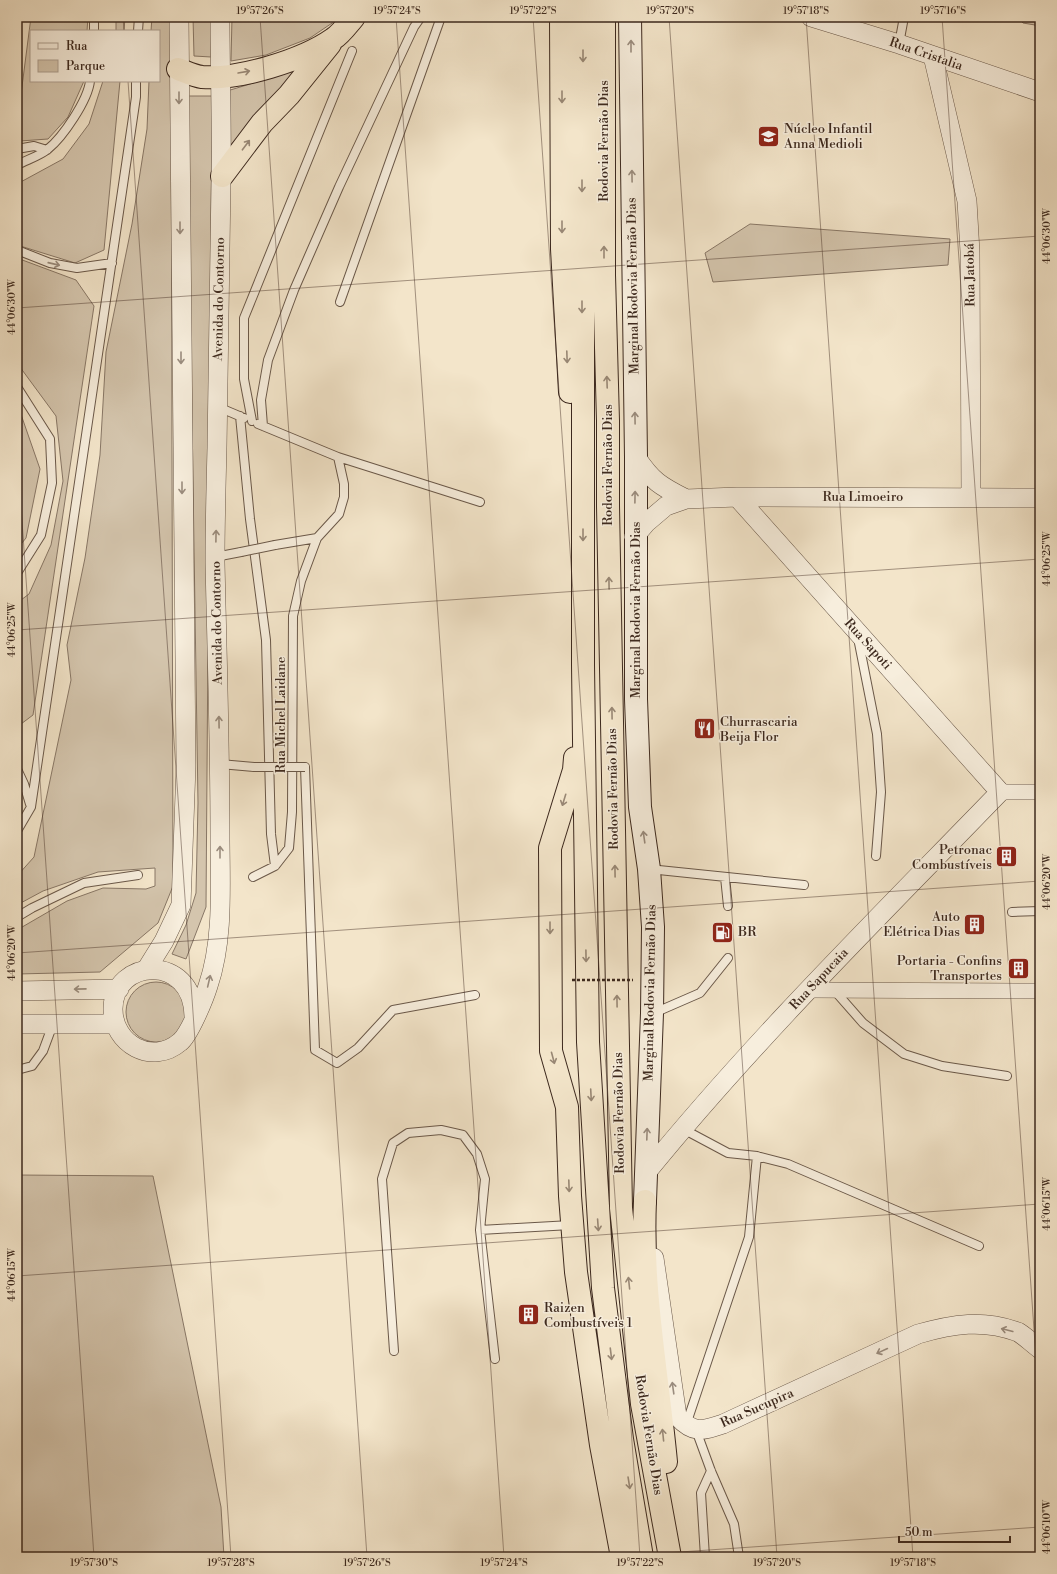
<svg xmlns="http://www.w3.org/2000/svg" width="1057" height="1574" font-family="'Libre Bodoni',serif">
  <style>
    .green { fill: #d4c5ad; stroke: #876 }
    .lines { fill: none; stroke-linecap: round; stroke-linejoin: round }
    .service-casing { stroke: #6a5849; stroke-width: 10 }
    .minor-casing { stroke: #6a5849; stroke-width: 16 }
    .tertiary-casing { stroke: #6a5849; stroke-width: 20 }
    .secondary-casing { stroke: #3d291e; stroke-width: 24 }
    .motorway-casing { stroke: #3d291e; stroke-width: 24 }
    .service { stroke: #f7eedd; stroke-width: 8 }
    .minor { stroke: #f7eedd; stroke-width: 15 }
    .tertiary { stroke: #f7eedd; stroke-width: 19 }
    .secondary { stroke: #f7eedd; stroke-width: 22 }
    .motorway { stroke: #f3e5ca; stroke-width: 22 }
    .service-bridge-casing { stroke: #6a5849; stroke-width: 10; stroke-linecap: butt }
    .path-bridge { stroke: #3d291e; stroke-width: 2.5; stroke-dasharray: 3 2; stroke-linecap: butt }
    .service-bridge { stroke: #f7eedd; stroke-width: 8 }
    .oneway { stroke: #9a8c7e }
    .oneway2 { stroke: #988774 }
    .ticks { fill: none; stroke: #3d291e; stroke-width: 1; stroke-opacity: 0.45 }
    .labels { text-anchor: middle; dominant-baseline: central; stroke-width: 3; stroke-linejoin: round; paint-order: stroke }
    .street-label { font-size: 13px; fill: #3d291e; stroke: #f7eedd }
    .poi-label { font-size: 13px; fill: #3d291e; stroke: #f7eedd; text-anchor: start }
    .neatline { fill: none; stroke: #3d291e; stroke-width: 1.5 }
    .ticks-label { font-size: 10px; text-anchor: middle; fill: #3d291e }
  </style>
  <rect width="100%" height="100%" fill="#f3e5ca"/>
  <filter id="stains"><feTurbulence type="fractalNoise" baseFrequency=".005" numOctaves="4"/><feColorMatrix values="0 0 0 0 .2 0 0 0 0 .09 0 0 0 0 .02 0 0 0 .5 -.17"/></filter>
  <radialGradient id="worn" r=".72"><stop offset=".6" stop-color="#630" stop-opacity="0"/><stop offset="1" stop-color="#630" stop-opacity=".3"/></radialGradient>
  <!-- green -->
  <path class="green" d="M31 17H88L87 31H31V81H84L68 117 48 139 20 141 17 139V125Z
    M116 17H125L124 31H116Z
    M152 17H171L173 886 158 923 100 972 17 974V930L67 901 103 888 146 889 155 886V868L98 872 43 891 17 905V876L34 857 71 680 67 645 85 558 100 455 106 352 132 224 147 129 149 81H159V31H151Z
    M193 17H211V57L194 56Z
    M232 17H341L310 38 266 55 231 61Z
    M1017 17H1040V40L1035 25 1023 23Z
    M296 70 230 146 227 91Z
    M103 81H120L104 250 75 263 17 245V184L63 159 89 124Z
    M187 96H212L206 907 186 959 172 954 186 925 196 893 198 803Z
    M750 224 950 239 948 265 713 282 705 253Z
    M17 258 76 280 94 306 33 715 17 727V603L29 594 51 545 63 481 56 416 17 363Z
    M17 403 40 469 26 538 17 549Z
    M126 1012a30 30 0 1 1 60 0a30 30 0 1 1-60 0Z
    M17 1175 153 1176 221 1507 224 1557H17Z"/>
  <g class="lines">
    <defs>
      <path id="service" d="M94 31V17
        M138 31 139 17
        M899 44 904 17
        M17 149 34 146 47 150
        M17 165C26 160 40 156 48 149 63 137 88 100 90 81
        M17 250 50 263 77 268 112 263
        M340 302 441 17
        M17 387 50 439 52 483 41 535 17 573
        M218 407 244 418
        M240 416 250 519 266 640 271 834 275 866
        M252 421 244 379V318L352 51
        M258 424 338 457 344 484V497L339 514 317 538 275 545
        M263 426 261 400 268 360 294 290 339 187 414 27 421 17
        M338 457 480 502
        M215 557 241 552
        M858 638 877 734 881 792 876 856
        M220 764 254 767
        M305 767 315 1050 337 1063 358 1048 393 1010 475 995
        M17 769 24 784 30 804
        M17 831 31 807 136 97V81
        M649 869 804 885
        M253 877 275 866 289 848 292 812 293 616 301 581 317 538
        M725 877 728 906
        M1012 912 1040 911
        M17 917 32 908 84 883 138 875
        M834 990 863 1023 904 1054 942 1066 1007 1076
        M654 1013 700 993 728 958
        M17 1070 32 1066 43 1051 53 1024
        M683 1129 728 1153 757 1156 788 1164 979 1246
        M394 1351 382 1179 393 1143 408 1133 441 1130 463 1135 477 1154 485 1179 480 1230
        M495 1359 480 1230 571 1225
        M686 1425 749 1237 757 1156
        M696 1430 711 1471 734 1524 739 1557
        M705 1557 701 1493 711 1471"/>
      <path id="minor" d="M1000 792H1040
        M808 990 1040 991"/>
      <path id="tertiary" d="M811 17 899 44 1040 92
        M933 56 967 201 970 252 971 497
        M636 457C652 481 660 486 686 499
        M634 537 646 523 666 506 686 499 737 497 1040 498
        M146 970 164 941 181 905 186 766 179 17
        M17 991 119 989
        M194 1016C193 953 113 958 113 1009 113 1044 152 1066 180 1042 189 1035 204 999 208 986 224 939 220 885 220 835 220 744 217 653 215 562 215 524 216 486 217 448 218 359 220 271 221 182 222 127 220 72 220 17
        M17 1024H115
        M646 1173C755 1039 880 916 1000 792L737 497
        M654 1258 677 1416C693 1434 702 1431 723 1424L918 1334C953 1324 983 1319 1018 1332 1025 1336 1033 1344 1040 1349"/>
      <path id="secondary" d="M630 17 636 457V699L640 807 649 869 653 927 652 1013 645 1201"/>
      <path id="motorway" d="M561 17 562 249 570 392
        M583 17V665L588 1042 603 1288 622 1439 642 1557
        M604 17V275L608 421V506L621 1208 642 1404 670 1557
        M178 69C186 72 194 76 202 77 239 80 303 60 333 39 341 34 348 24 354 17
        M222 176 262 123 289 95 330 44
        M575 758 574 770 550 848 551 1051 567 1107 570 1196 576 1272 601 1445 622 1557
        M645 1201C641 1288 658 1376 666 1462"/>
    </defs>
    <!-- service casing -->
    <use href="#service" class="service-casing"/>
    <!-- minor casing -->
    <use href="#minor" class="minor-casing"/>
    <!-- tertiary casing -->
    <use href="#tertiary" class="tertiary-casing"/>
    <!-- secondary casing -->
    <use href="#secondary" class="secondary-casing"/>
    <!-- motorway casing -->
    <use href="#motorway" class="motorway-casing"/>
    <!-- service -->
    <use href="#service" class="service"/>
    <!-- minor -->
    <use href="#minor" class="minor"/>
    <!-- tertiary -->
    <use href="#tertiary" class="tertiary"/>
    <!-- secondary -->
    <use href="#secondary" class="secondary"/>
    <!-- motorway -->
    <use href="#motorway" class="motorway"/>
    <defs>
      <path id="service-bridge" d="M241 552 275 545
        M254 767H305"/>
    </defs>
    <!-- service-bridge casing -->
    <use href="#service-bridge" class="service-bridge-casing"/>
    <!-- path-bridge -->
    <path class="path-bridge" d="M572 980H633"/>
    <!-- service-bridge -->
    <use href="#service-bridge" class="service-bridge"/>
  </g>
  <!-- one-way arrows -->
  <defs><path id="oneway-shaft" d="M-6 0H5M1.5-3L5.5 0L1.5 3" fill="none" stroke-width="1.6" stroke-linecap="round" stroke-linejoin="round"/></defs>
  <g class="oneway">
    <use href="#oneway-shaft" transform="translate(631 46) rotate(-90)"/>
    <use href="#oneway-shaft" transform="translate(179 98) rotate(90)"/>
    <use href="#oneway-shaft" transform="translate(632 176) rotate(-91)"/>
    <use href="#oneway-shaft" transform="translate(180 228) rotate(90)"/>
    <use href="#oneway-shaft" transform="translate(54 264) rotate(13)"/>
    <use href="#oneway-shaft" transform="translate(181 358) rotate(90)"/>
    <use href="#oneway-shaft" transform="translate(635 418) rotate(-91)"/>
    <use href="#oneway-shaft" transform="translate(182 488) rotate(90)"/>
    <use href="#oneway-shaft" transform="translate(635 497) rotate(-89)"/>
    <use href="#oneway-shaft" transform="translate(216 536) rotate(-89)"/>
    <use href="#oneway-shaft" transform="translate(219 722) rotate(-91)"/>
    <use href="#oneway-shaft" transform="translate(644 837) rotate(-98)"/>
    <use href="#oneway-shaft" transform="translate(220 852) rotate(-90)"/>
    <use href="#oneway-shaft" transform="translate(209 981) rotate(-77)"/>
    <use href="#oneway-shaft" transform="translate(80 989) rotate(179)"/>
    <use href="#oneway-shaft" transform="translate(647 1134) rotate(-88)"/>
    <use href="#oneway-shaft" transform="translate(1007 1330) rotate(-166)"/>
    <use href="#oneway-shaft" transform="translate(882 1351) rotate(155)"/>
    <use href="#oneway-shaft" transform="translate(673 1388) rotate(-98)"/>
  </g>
  <g class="oneway2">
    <use href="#oneway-shaft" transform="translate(583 56) rotate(90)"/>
    <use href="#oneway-shaft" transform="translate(244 72) rotate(-10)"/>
    <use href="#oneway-shaft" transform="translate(562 97) rotate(90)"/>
    <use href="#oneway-shaft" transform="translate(246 145) rotate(-53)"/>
    <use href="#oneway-shaft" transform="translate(582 186) rotate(90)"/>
    <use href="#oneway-shaft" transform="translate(562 227) rotate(90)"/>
    <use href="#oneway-shaft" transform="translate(604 252) rotate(-90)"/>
    <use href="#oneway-shaft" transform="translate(582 307) rotate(90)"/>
    <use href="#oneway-shaft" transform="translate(567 357) rotate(88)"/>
    <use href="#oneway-shaft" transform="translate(607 382) rotate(-92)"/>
    <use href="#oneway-shaft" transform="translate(583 535) rotate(90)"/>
    <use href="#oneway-shaft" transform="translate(609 583) rotate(-91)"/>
    <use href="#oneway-shaft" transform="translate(612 713) rotate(-91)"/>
    <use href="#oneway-shaft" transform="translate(564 800) rotate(107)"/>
    <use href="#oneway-shaft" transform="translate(615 871) rotate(-91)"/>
    <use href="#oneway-shaft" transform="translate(550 928) rotate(90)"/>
    <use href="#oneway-shaft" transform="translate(586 956) rotate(89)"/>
    <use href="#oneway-shaft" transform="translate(617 1001) rotate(-91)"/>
    <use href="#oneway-shaft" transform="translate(553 1058) rotate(75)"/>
    <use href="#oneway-shaft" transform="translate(591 1095) rotate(87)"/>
    <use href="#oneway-shaft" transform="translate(569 1186) rotate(88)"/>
    <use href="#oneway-shaft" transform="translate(598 1225) rotate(86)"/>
    <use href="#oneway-shaft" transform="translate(629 1283) rotate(-96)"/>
    <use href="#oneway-shaft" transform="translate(611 1354) rotate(83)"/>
    <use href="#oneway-shaft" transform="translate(663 1435) rotate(-96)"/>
    <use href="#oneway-shaft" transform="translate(629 1483) rotate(81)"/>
  </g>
  <!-- ticks -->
  <path class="ticks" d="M123 17 124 31M260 17 367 1557M396 17 504 1557M533 17 640 1557M669 17 777 1557M806 17 913 1557M942 17 1040 1415M128 81 231 1557M17 308 1040 236M17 449 94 1557M17 630 1040 559M17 953 1040 881M17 1276 1040 1204M608 1557 1040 1527"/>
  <!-- icons -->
  <defs>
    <symbol id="school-square" viewBox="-11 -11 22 22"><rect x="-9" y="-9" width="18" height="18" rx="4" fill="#8f2418" stroke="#f7eedd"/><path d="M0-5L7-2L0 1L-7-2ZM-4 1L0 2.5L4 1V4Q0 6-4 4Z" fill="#fff"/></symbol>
    <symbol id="restaurant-square" viewBox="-11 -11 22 22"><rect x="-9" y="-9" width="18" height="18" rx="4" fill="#8f2418" stroke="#f7eedd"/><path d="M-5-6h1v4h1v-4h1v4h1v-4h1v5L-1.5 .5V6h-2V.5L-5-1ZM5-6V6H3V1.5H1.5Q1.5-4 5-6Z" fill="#fff"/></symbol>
    <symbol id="building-square" viewBox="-11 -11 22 22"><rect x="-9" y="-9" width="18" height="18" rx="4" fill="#8f2418" stroke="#f7eedd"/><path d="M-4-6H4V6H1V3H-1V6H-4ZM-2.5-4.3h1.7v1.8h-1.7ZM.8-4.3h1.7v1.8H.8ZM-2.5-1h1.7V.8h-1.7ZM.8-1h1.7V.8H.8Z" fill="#fff"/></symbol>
    <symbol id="fuel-square" viewBox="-11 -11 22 22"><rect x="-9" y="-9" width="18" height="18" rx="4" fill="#8f2418" stroke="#f7eedd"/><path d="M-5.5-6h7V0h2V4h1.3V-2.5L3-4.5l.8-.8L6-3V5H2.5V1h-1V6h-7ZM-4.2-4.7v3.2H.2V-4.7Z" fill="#fff"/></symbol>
  </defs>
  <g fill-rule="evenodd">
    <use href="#school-square" x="756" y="124" width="25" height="25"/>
    <use href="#restaurant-square" x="692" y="716" width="25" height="25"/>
    <use href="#building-square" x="994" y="844" width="25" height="25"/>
    <use href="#building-square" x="962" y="912" width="25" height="25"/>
    <use href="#fuel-square" x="710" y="920" width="25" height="25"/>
    <use href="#building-square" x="1006" y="956" width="25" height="25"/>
    <use href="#building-square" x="516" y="1302" width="25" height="25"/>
  </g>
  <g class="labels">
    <!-- street labels -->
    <g class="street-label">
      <text transform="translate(926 54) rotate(19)">Rua Cristalia</text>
      <text transform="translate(604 141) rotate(-90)">Rodovia Fernão Dias</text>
      <text transform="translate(970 275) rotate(-91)">Rua Jatobá</text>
      <text transform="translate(633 286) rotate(-91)">Marginal Rodovia Fernão Dias</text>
      <text transform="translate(219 299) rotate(-89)">Avenida do Contorno</text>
      <text transform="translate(608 465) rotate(-90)">Rodovia Fernão Dias</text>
      <text x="863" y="497">Rua Limoeiro</text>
      <text transform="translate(636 610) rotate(-90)">Marginal Rodovia Fernão Dias</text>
      <text transform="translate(217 623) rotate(-91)">Avenida do Contorno</text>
      <text transform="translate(868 644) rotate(48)">Rua Sapoti</text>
      <text transform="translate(281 715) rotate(-90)">Rua Michel Laidane</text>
      <text transform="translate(613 789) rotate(-91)">Rodovia Fernão Dias</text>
      <text transform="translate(819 979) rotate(-47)">Rua Sapucaia</text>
      <text transform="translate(650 993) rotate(-89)">Marginal Rodovia Fernão Dias</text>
      <text transform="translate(619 1113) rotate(-91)">Rodovia Fernão Dias</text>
      <text transform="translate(757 1408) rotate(-24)">Rua Sucupira</text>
      <text transform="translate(649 1435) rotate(81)">Rodovia Fernão Dias</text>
    </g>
    <!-- poi labels -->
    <g class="poi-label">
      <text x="784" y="129">Núcleo Infantil<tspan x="784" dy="15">Anna Medioli</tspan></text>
      <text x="720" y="722">Churrascaria<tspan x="720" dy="15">Beija Flor</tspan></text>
      <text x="992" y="850" text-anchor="end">Petronac<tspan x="992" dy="15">Combustíveis</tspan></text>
      <text x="960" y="917" text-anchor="end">Auto<tspan x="960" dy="15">Elétrica Dias</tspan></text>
      <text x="738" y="932">BR</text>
      <text x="1002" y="961" text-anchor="end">Portaria - Confins<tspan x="1002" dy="15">Transportes</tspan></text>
      <text x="544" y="1308">Raizen<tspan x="544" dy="15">Combustíveis 1</tspan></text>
    </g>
  </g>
  <!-- margin -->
  <rect width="1057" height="1574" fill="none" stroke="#f3e5ca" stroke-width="44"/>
  <!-- legend -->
  <rect x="30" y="30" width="130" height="52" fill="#f7eedd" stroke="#ad9f91"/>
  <rect x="38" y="43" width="20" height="6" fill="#f7eedd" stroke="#ad9f91"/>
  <text x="66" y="50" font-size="12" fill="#3d291e">Rua</text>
  <rect x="38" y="60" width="20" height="12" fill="#d4c5ad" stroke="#ad9f91"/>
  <text x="66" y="70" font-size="12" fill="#3d291e">Parque</text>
  <!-- scale -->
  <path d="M899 1536v6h111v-6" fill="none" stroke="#3d291e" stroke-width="2"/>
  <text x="905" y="1536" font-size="12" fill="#3d291e" stroke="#f7eedd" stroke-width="3" paint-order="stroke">50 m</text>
  <rect x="22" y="22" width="1013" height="1530" class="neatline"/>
  <g class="ticks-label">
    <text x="260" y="14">19°57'26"S</text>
    <text x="397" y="14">19°57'24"S</text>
    <text x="533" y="14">19°57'22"S</text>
    <text x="670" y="14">19°57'20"S</text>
    <text x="806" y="14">19°57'18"S</text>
    <text x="943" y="14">19°57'16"S</text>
    <text transform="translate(1046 236) rotate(-90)" y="4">44°06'30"W</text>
    <text transform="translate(11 307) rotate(-90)" y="4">44°06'30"W</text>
    <text transform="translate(1046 559) rotate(-90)" y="4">44°06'25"W</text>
    <text transform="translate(11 630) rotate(-90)" y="4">44°06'25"W</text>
    <text transform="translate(1046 882) rotate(-90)" y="4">44°06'20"W</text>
    <text transform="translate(11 953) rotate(-90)" y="4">44°06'20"W</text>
    <text transform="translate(1046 1204) rotate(-90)" y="4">44°06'15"W</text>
    <text transform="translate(11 1275) rotate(-90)" y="4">44°06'15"W</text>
    <text transform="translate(1046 1527) rotate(-90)" y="4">44°06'10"W</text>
    <text x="94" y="1566">19°57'30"S</text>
    <text x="231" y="1566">19°57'28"S</text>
    <text x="367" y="1566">19°57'26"S</text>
    <text x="504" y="1566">19°57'24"S</text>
    <text x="640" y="1566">19°57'22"S</text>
    <text x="777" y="1566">19°57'20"S</text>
    <text x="913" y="1566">19°57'18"S</text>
  </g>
  <rect width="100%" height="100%" filter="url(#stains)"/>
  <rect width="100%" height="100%" fill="url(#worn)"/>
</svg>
